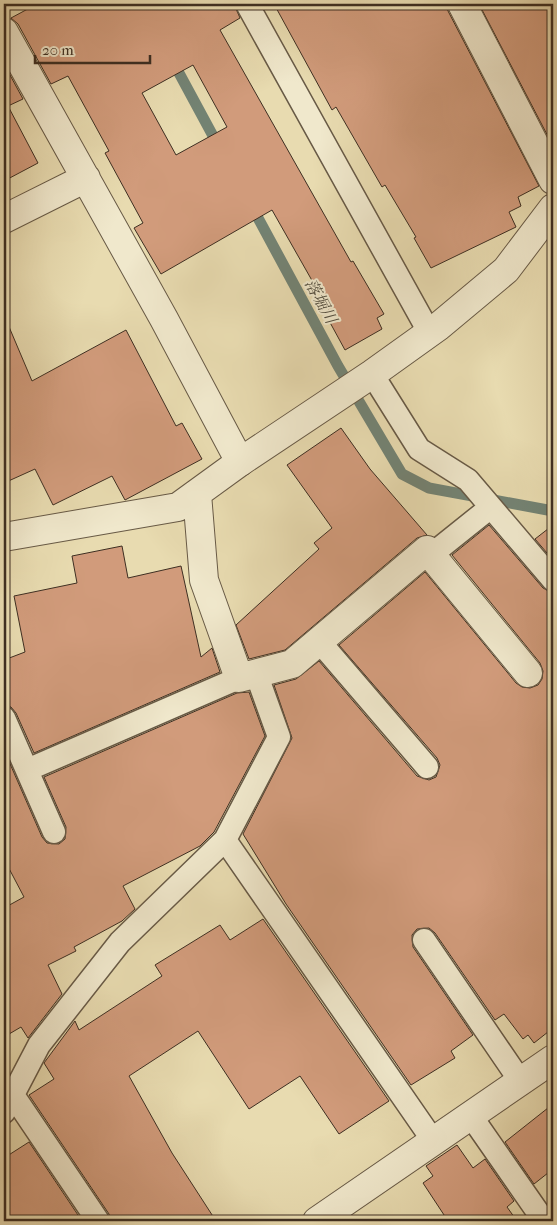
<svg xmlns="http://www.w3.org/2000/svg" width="557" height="1225" font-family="'IM FELL French Canon','Noto Serif JP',serif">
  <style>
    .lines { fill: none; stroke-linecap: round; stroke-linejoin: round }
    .stream { stroke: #738374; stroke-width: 11 }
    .building { fill: #d19b7b; stroke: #3e2f22; fill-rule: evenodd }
    .service-casing { stroke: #685a46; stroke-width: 25 }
    .minor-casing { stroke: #685a46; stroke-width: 30 }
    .tertiary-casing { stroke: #685a46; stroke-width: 30 }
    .service { stroke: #f0e8cc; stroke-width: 22 }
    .minor { stroke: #f0e8cc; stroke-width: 28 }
    .tertiary { stroke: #f0e8cc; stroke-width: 28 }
    .labels { text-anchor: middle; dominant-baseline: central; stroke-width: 4; stroke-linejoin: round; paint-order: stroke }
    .water-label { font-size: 16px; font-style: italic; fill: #504b3d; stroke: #f0e8cc }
  </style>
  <rect width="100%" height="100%" fill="#e8dbb0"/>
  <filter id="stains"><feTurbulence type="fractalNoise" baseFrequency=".004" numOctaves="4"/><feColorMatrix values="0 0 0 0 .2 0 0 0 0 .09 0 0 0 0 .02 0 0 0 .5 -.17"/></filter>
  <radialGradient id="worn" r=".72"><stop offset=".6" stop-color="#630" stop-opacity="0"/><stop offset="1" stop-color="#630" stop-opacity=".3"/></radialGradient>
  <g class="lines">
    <!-- stream -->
    <path class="stream" d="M172 60 219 147
      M251 205 338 366 402 474 429 488 553 511"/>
  </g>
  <!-- building -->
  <path class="building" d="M37 4H234L240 18 220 30 351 262 353 261 384 314 377 318 382 329 345 350 327 317 331 314 272 210 161 274 134 228 143 223 105 153 109 151 68 76 51 84 18 24 11 18ZM193 65 227 127 176 155 142 93Z
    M274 4H446L448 11 539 186 518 197 521 206 509 212 516 227 431 268 414 238 416 237 385 185 382 187 336 107 332 110Z
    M479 4H553V146Z
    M4 64 23 99 8 106 38 163 4 181Z
    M4 315 32 381 126 330 176 426 182 423 202 459 125 500 112 476 53 505 35 469 4 483Z
    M341 428 370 469 427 535 417 538 285 650 249 659 236 625 319 549 314 543 332 528 287 465Z
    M489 525 543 588 553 593V1028L534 1043 528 1035 523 1039 504 1014 495 1020 435 933 429 928 417 929 412 935 413 947 473 1035 451 1051 455 1058 411 1085 286 904 243 834 292 738 274 685 296 679 319 661 417 776 429 780 436 777 440 765 437 758 339 645 425 572 516 683 522 687 530 688 538 685 542 679 543 671 540 663 452 555Z
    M553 525V560L535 539Z
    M122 546 128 578 181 566 201 657 212 648 220 672 34 753 16 713 11 707 4 705V660L25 652 14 596 77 583 72 556Z
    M249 692 265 736 214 832 200 846 123 886 135 909 122 921 74 947 76 951 48 965 62 994 28 1038 21 1027 4 1037V908L24 897 4 859V750L42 837 47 843 59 844 65 839 66 827 44 777 237 693Z
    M263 919 389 1101 339 1134 300 1076 249 1109 198 1031 129 1076 172 1153 216 1221H111L109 1214 29 1095 54 1079 44 1063 75 1021 79 1030 162 976 155 965 220 925 230 940Z
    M553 1104V1169L534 1184 505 1142Z
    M29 1142 82 1221H4V1158Z
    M457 1145 473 1168 485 1159 514 1201 507 1207 517 1221H448L423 1183 433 1176 426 1166Z"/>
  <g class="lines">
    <defs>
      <path id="service" d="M247 4 429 332
        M372 374 419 449 468 480 553 580
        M431 555 491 507
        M319 641 427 767
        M4 718 54 832
        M27 770 239 678
        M225 840 434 1142
        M424 940 521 1082
        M13 1095 98 1221
        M4 1112 39 1045 120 942 225 840 279 737 256 673
        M471 1116 544 1221"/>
      <path id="minor" d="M462 4 553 180
        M4 32 164 319 240 462 178 507 4 537
        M4 219 86 178
        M197 494 204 580 239 678 292 664 427 550 528 673
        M317 1221 553 1059"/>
      <path id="tertiary" d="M240 462 372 374 439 326 506 270 553 208"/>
    </defs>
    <!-- service casing -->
    <use href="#service" class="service-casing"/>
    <!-- minor casing -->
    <use href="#minor" class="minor-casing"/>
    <!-- tertiary casing -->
    <use href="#tertiary" class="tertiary-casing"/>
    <!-- service -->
    <use href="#service" class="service"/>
    <!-- minor -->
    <use href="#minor" class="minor"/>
    <!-- tertiary -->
    <use href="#tertiary" class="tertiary"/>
  </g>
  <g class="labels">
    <!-- water labels -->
    <g class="water-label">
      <text transform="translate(321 301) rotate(61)">落堀川</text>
    </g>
  </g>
  <!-- margin -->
  <rect width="557" height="1225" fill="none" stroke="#e8dbb0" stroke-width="20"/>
  <rect x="5" y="5" width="547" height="1215" fill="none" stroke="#3e2f22" stroke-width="2.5"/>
  <rect x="10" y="10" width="537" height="1205" fill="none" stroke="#3e2f22"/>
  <!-- scale -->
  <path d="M35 55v8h115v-8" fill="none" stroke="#3e2f22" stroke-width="2.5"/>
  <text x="42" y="55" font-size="15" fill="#3e2f22" stroke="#f0e8cc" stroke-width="4" paint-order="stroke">20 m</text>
  <rect width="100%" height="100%" filter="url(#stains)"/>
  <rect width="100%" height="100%" fill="url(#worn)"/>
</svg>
